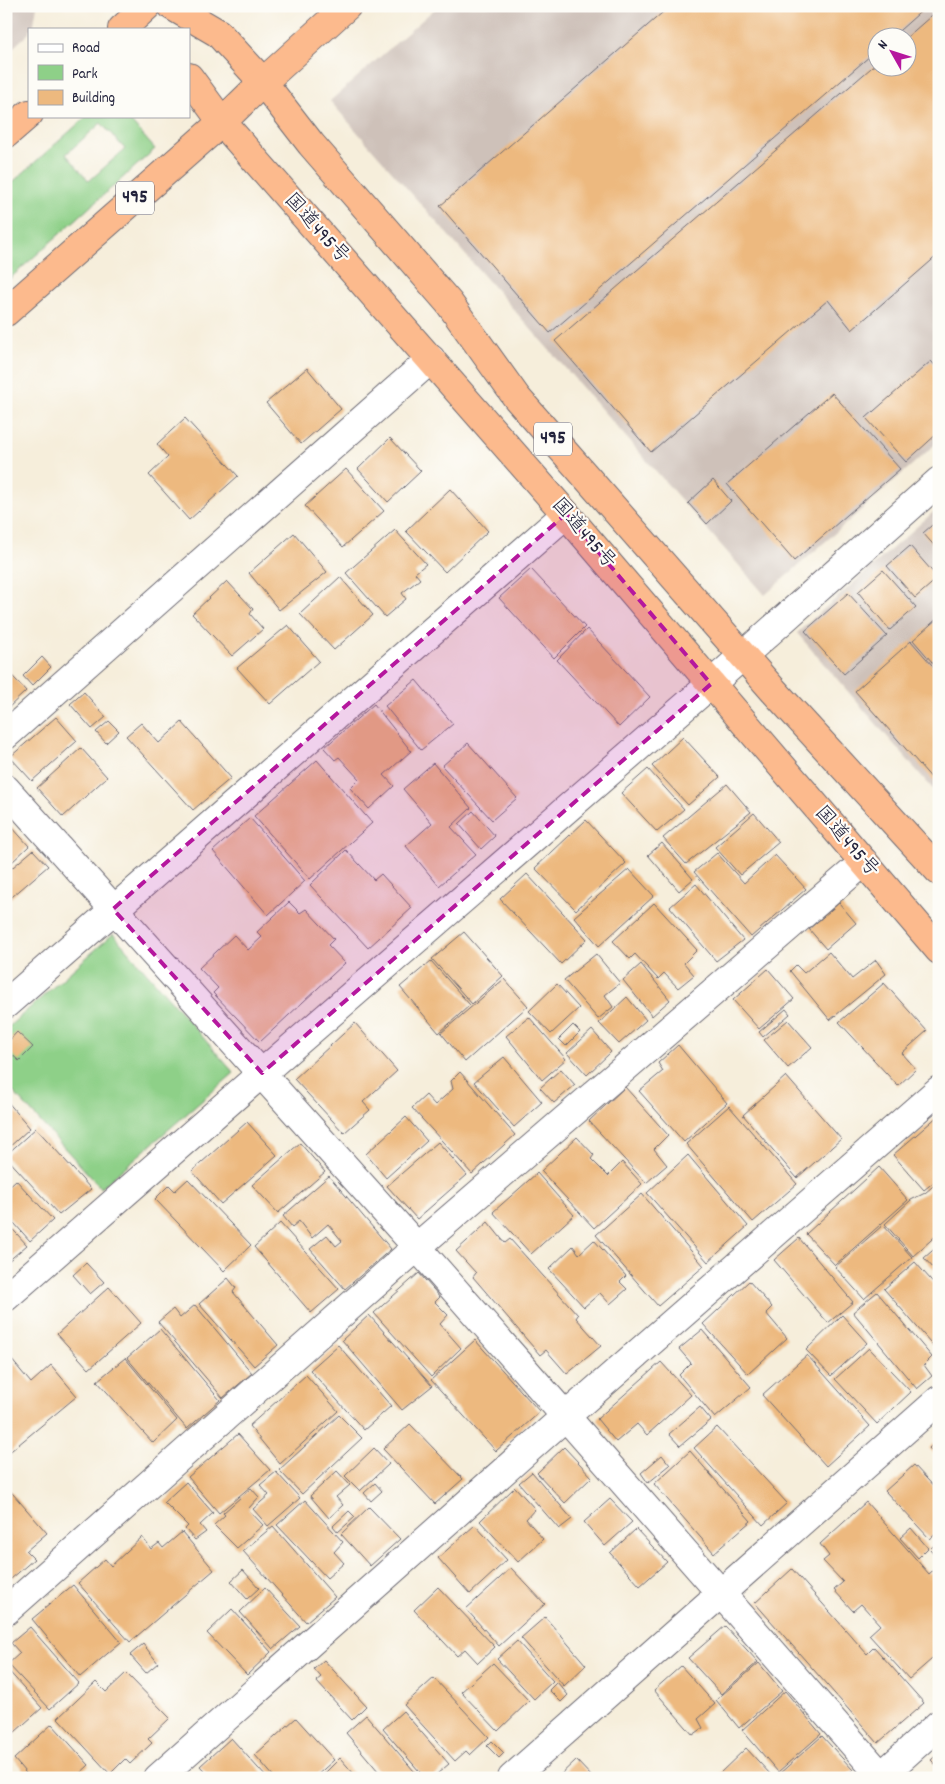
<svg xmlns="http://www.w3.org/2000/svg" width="945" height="1784" font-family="Dekko,'Klee One',sans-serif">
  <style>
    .industrial { fill: #cec1b9; fill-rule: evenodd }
    .green { fill: #8ed088; stroke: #587962; fill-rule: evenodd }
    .building { fill: #edb97f }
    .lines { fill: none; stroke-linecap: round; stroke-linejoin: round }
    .minor-casing { stroke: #6c6973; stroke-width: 30 }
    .trunk-casing { stroke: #6c6973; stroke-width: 30 }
    .motorway-casing { stroke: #6c6973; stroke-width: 30 }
    .minor { stroke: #fff; stroke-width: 28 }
    .trunk { stroke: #fcba8d; stroke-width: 28 }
    .motorway { stroke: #fcba8d; stroke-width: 28 }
    .marked { fill: #b5179e; fill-opacity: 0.2; stroke: #b5179e; stroke-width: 4; stroke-dasharray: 10 6; stroke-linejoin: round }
    .labels { text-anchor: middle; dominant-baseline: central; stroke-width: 4.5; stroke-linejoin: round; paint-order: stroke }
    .shield { fill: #fdfcf7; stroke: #646373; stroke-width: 1 }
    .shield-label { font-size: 19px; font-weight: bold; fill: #22223b }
    .street-label { font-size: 20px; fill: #22223b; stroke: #fdfcf7 }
  </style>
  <rect width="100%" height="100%" fill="#fdfcf7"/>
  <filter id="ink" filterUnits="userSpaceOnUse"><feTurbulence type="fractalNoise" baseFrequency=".02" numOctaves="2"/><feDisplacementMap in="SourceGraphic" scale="10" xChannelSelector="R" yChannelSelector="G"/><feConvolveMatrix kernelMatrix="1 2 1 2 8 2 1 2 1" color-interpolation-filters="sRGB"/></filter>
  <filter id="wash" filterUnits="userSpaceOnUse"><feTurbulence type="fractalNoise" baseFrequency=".0096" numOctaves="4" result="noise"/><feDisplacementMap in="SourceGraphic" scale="20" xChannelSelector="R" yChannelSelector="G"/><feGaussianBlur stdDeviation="1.12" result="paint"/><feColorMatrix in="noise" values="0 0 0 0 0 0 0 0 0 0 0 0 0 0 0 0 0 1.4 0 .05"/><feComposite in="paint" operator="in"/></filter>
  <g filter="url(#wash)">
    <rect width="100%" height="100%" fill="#f6eedb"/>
    <!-- industrial -->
    <path class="industrial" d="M6 6H37L33 29H29V33L6 54Z
      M438 6H939V441L765 595 330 101ZM878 38H908V68H878Z
      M939 507V796L797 633Z"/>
    <!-- green -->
    <path class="green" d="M87 116H126L155 149 6 282V188ZM101 123 125 149 89 181 66 154Z
      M113 934 234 1073 101 1188 6 1084V1029Z"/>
    <g id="blocks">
      <!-- building -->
      <path class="building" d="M670 6H927L891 38H878V49L550 333 440 206Z
        M939 9V254L852 330 828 300 651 452 555 341 878 62V68H908V38H906Z
        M931 361 939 370V432L906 462 866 418Z
        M307 368 341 409 301 444 266 403Z
        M832 393 900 469 794 561 727 484Z
        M185 418 238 476 189 520 149 475 168 457 157 444Z
        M390 438 421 471 388 502 358 469Z
        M346 469 384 511 343 547 305 506Z
        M713 480 731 501 707 524 688 503Z
        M450 489 488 531 445 572 406 531Z
        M939 519V551L923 533Z
        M395 530 426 564 415 573 420 579 402 593 406 599 385 617 346 573Z
        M294 533 327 572 279 610 249 573Z
        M910 546 938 578 915 598 887 566Z
        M531 569 585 627 554 658 499 598Z
        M883 570 916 607 890 630 858 592Z
        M340 577 373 615 334 650 300 614Z
        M227 581 253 609 250 614 263 629 232 656 192 614Z
        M848 593 887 636 844 674 805 631Z
        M939 617V670L913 640Z
        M288 625 319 661 270 704 237 668Z
        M587 629 650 697 619 727 557 660Z
        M911 641 939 673V776L934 781 855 691Z
        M42 657 51 667 32 686 23 676Z
        M6 669 26 691 6 710Z
        M416 680 453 724 421 750 385 706Z
        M84 692 106 717 92 729 70 704Z
        M374 704 411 751 384 775 394 786 369 809 350 788 359 779 339 757 335 760 324 748Z
        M56 717 77 741 32 781 10 757Z
        M109 721 119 731 106 743 96 732Z
        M182 722 231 778 193 810 126 736 141 723 159 743Z
        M683 737 720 777 688 805 652 766Z
        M468 743 517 798 492 820 442 766Z
        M81 748 107 777 63 817 37 788Z
        M317 760 372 823 310 879 254 816Z
        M433 763 471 808 451 827 476 854 439 886 406 846 432 823 403 789Z
        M648 769 684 809 657 832 621 793Z
        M727 784 751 812 686 864 663 838Z
        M473 811 495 836 481 849 459 824Z
        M754 813 779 842 740 875 715 847Z
        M250 818 305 881 268 915 213 851Z
        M586 820 626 863 576 910 535 868Z
        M11 826 29 846 10 864 6 859V831Z
        M662 843 693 879 679 891 648 855Z
        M33 850 48 866 6 902V873Z
        M346 850 374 880 381 874 412 908 368 948 310 885Z
        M717 853 744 883 775 855 806 889 751 937 694 872Z
        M629 869 654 896 599 946 574 917Z
        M527 874 587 939 561 964 500 899Z
        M696 884 743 940 716 961 670 907Z
        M289 902 300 913 306 909 334 939 328 945 345 963 260 1042 213 993 218 988 199 968 234 935 248 950 262 937 257 932Z
        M654 903 697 950 684 963 694 975 678 988 664 973 658 979 635 954 630 959 613 941Z
        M839 903 856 923 826 949 809 929Z
        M464 932 503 976 472 1004 432 959Z
        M829 952 852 979 876 960 886 974 830 1020 790 971 796 965 804 973Z
        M596 954 620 983 605 995 613 1007 598 1019 564 980Z
        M431 961 470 1005 439 1033 400 987Z
        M641 964 670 1000 652 1016 623 980Z
        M768 969 794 999 759 1029 733 1000Z
        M504 979 528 1006 465 1062 441 1033Z
        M884 983 927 1031 902 1053 916 1069 898 1086 839 1022Z
        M557 984 579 1008 551 1034 529 1011Z
        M627 997 646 1020 619 1044 599 1023Z
        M786 1009 790 1014 763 1037 759 1032Z
        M529 1017 566 1059 542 1080 506 1036Z
        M788 1020 812 1047 788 1068 764 1040Z
        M355 1023 397 1071 363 1102 370 1110 344 1133 294 1079Z
        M573 1025 580 1032 566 1046 559 1039Z
        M592 1030 611 1052 587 1075 567 1053Z
        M17 1032 33 1047 19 1061 6 1049V1044Z
        M678 1045 727 1103 684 1142 639 1091 663 1071 658 1063Z
        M504 1057 542 1102 514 1127 474 1082Z
        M561 1069 575 1085 554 1103 540 1088Z
        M460 1072 515 1135 472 1174 412 1108 426 1095 435 1105 453 1089 451 1081Z
        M786 1076 841 1139 797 1178 743 1115Z
        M625 1087 668 1135 654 1149 667 1165 646 1183 589 1121Z
        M6 1100 30 1128 6 1150Z
        M729 1106 797 1184 753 1222 686 1144Z
        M939 1115V1178L924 1190 893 1155Z
        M406 1117 427 1141 386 1178 366 1154Z
        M247 1122 277 1155 221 1204 192 1171Z
        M36 1128 91 1189 59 1215 6 1157V1155Z
        M577 1137 594 1155 591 1159 608 1176 622 1162 642 1184 594 1228 541 1171Z
        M438 1142 467 1175 417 1219 387 1186Z
        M300 1143 325 1172 278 1213 252 1185Z
        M688 1155 748 1226 708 1262 647 1193Z
        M879 1167 908 1200 835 1265 806 1234Z
        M537 1173 574 1215 531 1254 493 1212Z
        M329 1176 391 1249 345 1289 310 1249 327 1235 336 1246 342 1241 328 1224 312 1238 299 1221 292 1227 283 1216Z
        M188 1179 251 1245 224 1271 155 1199 169 1185 175 1191Z
        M16 1180 53 1220 30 1241 6 1214V1189Z
        M939 1181V1233L913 1256 885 1224 911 1200 925 1193Z
        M642 1194 704 1266 658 1306 596 1235Z
        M6 1222 27 1245 6 1263Z
        M488 1222 505 1243 510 1239 578 1315 576 1318 601 1346 567 1374 546 1350 540 1355 473 1277 476 1273 456 1251Z
        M280 1223 339 1289 311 1313 254 1247Z
        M883 1225 912 1257 864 1299 835 1267Z
        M799 1238 853 1302 828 1323 774 1260Z
        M594 1240 626 1276 620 1282 627 1289 610 1304 600 1293 584 1307 549 1269 573 1246 579 1254Z
        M939 1245V1269L936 1271 924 1258Z
        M915 1262 939 1289V1348L937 1350 884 1289Z
        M86 1263 104 1282 90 1294 73 1275Z
        M419 1273 440 1297 435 1302 448 1315 440 1324 461 1348 431 1377 374 1313Z
        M228 1278 236 1288 233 1292 278 1345 254 1366 199 1304Z
        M749 1281 772 1307 766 1313 787 1338 748 1374 703 1324Z
        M109 1287 141 1323 89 1369 57 1334Z
        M877 1292 932 1357 924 1365 932 1376 917 1389 853 1312Z
        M195 1305 252 1373 223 1398 158 1322 173 1309 180 1318Z
        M369 1315 432 1386 402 1410 342 1340Z
        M842 1315 867 1343 831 1376 806 1350Z
        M160 1329 220 1400 187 1429 127 1358Z
        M702 1330 751 1387 715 1418 679 1375 691 1363 679 1349Z
        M475 1340 540 1412 496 1451 431 1380Z
        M338 1345 391 1406 364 1430 310 1370Z
        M869 1348 911 1392 877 1424 835 1379Z
        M6 1353 31 1383 51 1365 77 1396 6 1455Z
        M807 1355 870 1426 826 1466 762 1395Z
        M125 1358 177 1420 153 1443 97 1381Z
        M661 1362 691 1395 647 1435 637 1424 616 1442 597 1419Z
        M306 1375 338 1411 280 1464 249 1426Z
        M700 1407 711 1420 680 1446 669 1434Z
        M339 1415 362 1438 302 1494 279 1470Z
        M410 1424 463 1479 435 1504 383 1449Z
        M717 1427 787 1503 763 1525 694 1448Z
        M238 1434 270 1470 219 1513 188 1477Z
        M939 1440V1459L929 1448Z
        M564 1447 592 1477 565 1503 537 1473Z
        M374 1448 389 1464 360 1491 345 1476Z
        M690 1451 751 1521 714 1553 654 1484Z
        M662 1455 670 1465 648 1483 641 1473Z
        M914 1465 939 1492V1531L930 1539 885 1491Z
        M337 1471 350 1485 336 1497 343 1505 329 1518 310 1496Z
        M276 1472 300 1498 268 1526 253 1509 269 1495 260 1485Z
        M532 1472 572 1519 559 1529 519 1483Z
        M186 1482 213 1513 200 1525 206 1532 195 1540 185 1529 188 1526 164 1502Z
        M375 1483 382 1491 371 1501 364 1493Z
        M6 1486 47 1533 26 1551 34 1559 11 1579 6 1574Z
        M515 1487 535 1509 526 1519 543 1539 518 1562 480 1521Z
        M251 1488 259 1497 248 1509 263 1525 237 1548 214 1525 225 1515 223 1513Z
        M610 1499 632 1522 605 1546 584 1522Z
        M305 1500 343 1542 334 1552 344 1563 327 1578 277 1525Z
        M866 1502 929 1574 939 1565V1653L909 1679 869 1635 880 1625 861 1604 853 1611 834 1590 843 1582 823 1561 829 1556 820 1544Z
        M369 1507 400 1539 370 1566 341 1534Z
        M349 1511 355 1517 338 1532 333 1526Z
        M475 1525 507 1560 470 1594 438 1558Z
        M273 1526 335 1597 306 1622 243 1551Z
        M911 1528 928 1548 918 1558 900 1538Z
        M636 1529 667 1562 640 1586 610 1553Z
        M182 1532 214 1570 130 1642 78 1583 105 1559 111 1566 142 1537 151 1549 159 1543 163 1548Z
        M939 1541V1559L930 1549Z
        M511 1568 545 1604 499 1646 466 1609Z
        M792 1569 867 1654 874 1647 924 1703 878 1743 755 1603Z
        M243 1570 259 1588 247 1599 231 1581Z
        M73 1585 121 1642 80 1677 32 1619Z
        M438 1587 495 1647 478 1663 465 1649 457 1656 414 1610Z
        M265 1588 300 1626 273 1649 240 1612Z
        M232 1609 271 1652 247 1675 207 1633Z
        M545 1617 586 1665 564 1686 521 1638Z
        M725 1626 758 1662 721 1694 688 1658Z
        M30 1627 79 1683 50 1709 8 1664 20 1653 11 1643Z
        M517 1641 553 1681 534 1699 497 1659Z
        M143 1644 158 1663 146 1673 130 1655Z
        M324 1660 366 1706 352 1720 316 1681 321 1677 314 1669Z
        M493 1663 529 1701 498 1731 461 1692Z
        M759 1663 782 1691 739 1728 716 1700Z
        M681 1666 715 1704 698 1719 703 1728 693 1735 654 1690Z
        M6 1668 42 1708 6 1740Z
        M126 1673 170 1718 148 1739 152 1743 130 1764 125 1759 110 1774 58 1718 96 1682 106 1692Z
        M434 1678 489 1737 470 1755 466 1751 455 1761 404 1705Z
        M557 1682 568 1695 561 1702 549 1690Z
        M785 1691 821 1734 778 1772 742 1730Z
        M403 1711 449 1764 432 1778H425L383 1729Z
        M366 1715 420 1778H384L346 1733Z
        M296 1718 334 1760 314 1778H275L255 1755Z
        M52 1724 89 1765 75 1778H30L14 1759Z
        M822 1736 853 1770 844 1778H783L779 1774Z
        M231 1738 267 1778H211L200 1766Z
        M492 1741 504 1753 499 1758 487 1746Z
        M746 1748 771 1775 768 1778H722L719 1774Z
        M939 1753V1768L931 1760Z
        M340 1758 355 1775 352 1778H320Z
        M576 1760 593 1778H557Z"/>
    </g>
  </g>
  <g filter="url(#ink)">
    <use href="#blocks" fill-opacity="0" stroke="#6c6973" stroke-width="1"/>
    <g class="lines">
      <defs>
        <path id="minor" d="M6 735 431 359
          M6 789 417 1247 883 1778
          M6 1004 566 514
          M6 1297 262 1073 711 684 939 481
          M6 1611 417 1247 864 862
          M158 1778 566 1416 939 1090
          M512 1778 939 1400
          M879 1778 939 1724"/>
        <path id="trunk" d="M172 6 218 33 263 82 311 144 449 303 517 398 774 691 939 871
          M122 29 147 6
          M189 77 222 122 566 514 939 950
          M6 134 29 114
          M6 312 222 122 263 82"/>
        <path id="motorway" d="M263 82 347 6"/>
      </defs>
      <!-- minor casing -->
      <use href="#minor" class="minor-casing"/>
      <!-- trunk casing -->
      <use href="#trunk" class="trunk-casing"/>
      <!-- motorway casing -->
      <use href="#motorway" class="motorway-casing"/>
      <!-- minor -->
      <use href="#minor" class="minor"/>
      <!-- trunk -->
      <use href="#trunk" class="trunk"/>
      <!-- motorway -->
      <use href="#motorway" class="motorway"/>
    </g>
  </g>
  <!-- marked area -->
  <path class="marked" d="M566 514 711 684 262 1073 113 909Z"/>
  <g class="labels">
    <!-- shield labels -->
    <g class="shield">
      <rect x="116" y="181.5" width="38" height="33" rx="4"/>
      <rect x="534" y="422.5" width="38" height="33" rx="4"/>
    </g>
    <g class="shield-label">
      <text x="135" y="198">495</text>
      <text x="553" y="439">495</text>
    </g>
    <!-- street labels -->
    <g class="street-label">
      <text transform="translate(316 229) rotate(48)">国道495号</text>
      <text transform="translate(583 534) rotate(49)">国道495号</text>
      <text transform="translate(846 842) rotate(49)">国道495号</text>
    </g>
  </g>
  <!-- margin -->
  <rect width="945" height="1784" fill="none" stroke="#fdfcf7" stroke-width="25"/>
  <!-- legend -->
  <rect x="28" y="28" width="162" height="90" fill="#fdfcf7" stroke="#a5a5ac"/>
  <rect x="38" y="44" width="25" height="8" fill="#ffffff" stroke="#a5a5ac"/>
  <text x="72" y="52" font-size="15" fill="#22223b">Road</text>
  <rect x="38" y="65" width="25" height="15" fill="#8ed088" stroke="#a5a5ac"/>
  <text x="72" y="78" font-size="15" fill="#22223b">Park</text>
  <rect x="38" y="90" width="25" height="15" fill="#edb97f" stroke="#a5a5ac"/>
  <text x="72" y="102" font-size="15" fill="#22223b">Building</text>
  <!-- north arrow -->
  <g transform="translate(892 52) rotate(309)"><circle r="24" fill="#fdfcf7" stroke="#a5a5ac"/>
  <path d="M0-4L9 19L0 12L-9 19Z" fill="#b5179e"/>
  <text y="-8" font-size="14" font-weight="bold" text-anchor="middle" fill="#22223b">N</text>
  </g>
</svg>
